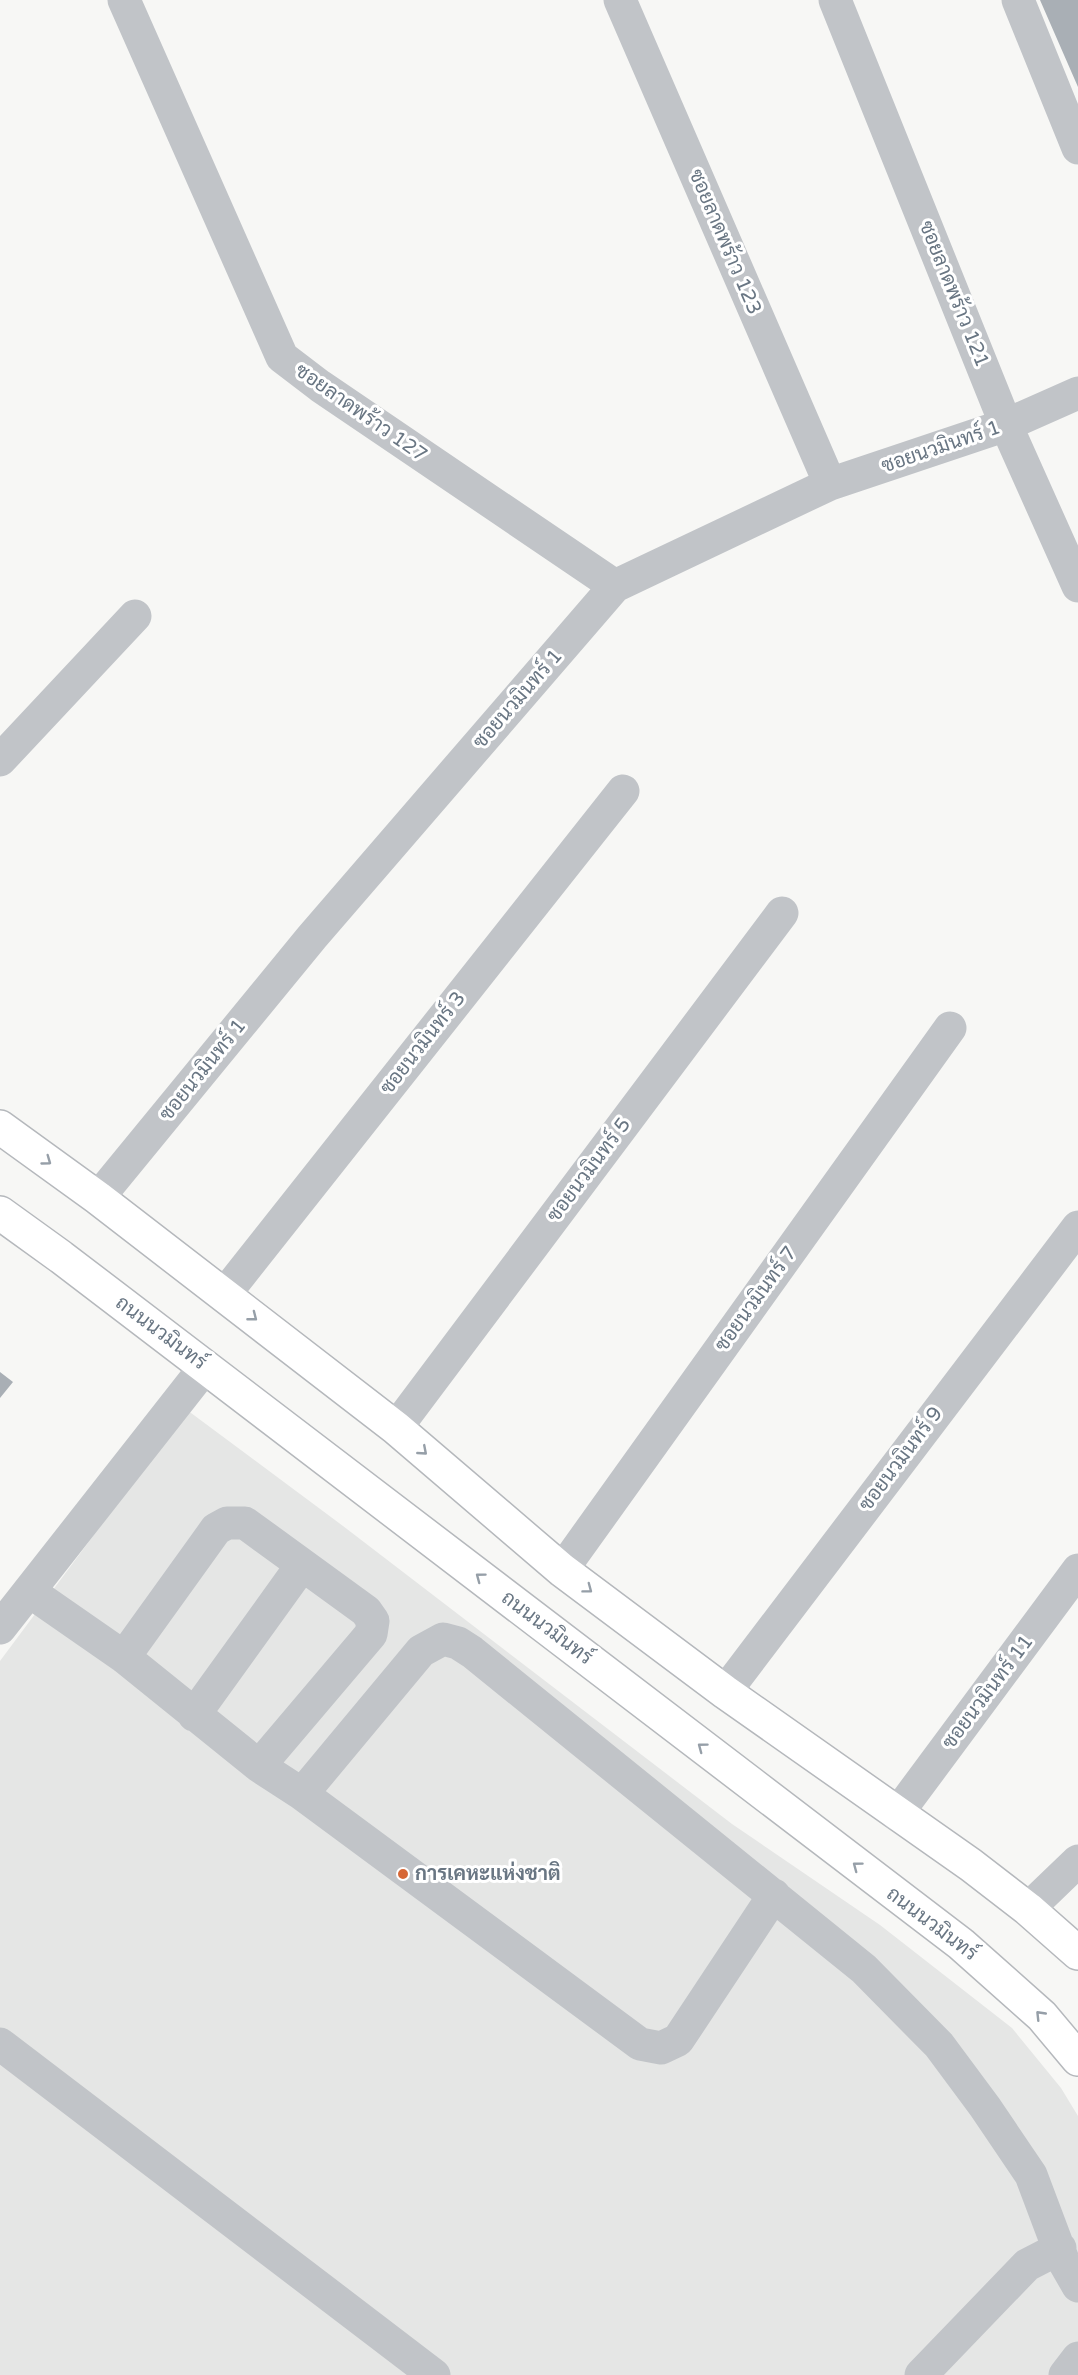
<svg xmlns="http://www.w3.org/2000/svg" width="1078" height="2375" font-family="'Varela Round',Sarabun,sans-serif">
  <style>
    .built { fill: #e5e6e5 }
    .building { fill: #a9afb5 }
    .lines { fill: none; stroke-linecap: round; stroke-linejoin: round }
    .major-casing { stroke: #b5b8bc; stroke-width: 36 }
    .minor { stroke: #c1c4c8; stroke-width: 33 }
    .major { stroke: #fff; stroke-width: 33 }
    .oneway { stroke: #969fa8 }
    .poi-dot { fill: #d66736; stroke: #fff; stroke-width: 2 }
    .labels { text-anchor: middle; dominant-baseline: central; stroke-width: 6; stroke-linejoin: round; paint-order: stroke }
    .street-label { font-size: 20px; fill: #697683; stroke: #fff }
    .poi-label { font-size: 20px; font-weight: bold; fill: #697683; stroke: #fff; text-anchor: start }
  </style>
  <rect width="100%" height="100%" fill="#f7f7f5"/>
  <!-- built -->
  <path class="built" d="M187 1410 343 1526 732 1824 880 1925 1012 2028 1061 2088 1078 2116V2375H0V1661Z"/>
  <!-- building -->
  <path class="building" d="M1040 0H1078V87Z
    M0 1372 13 1382 0 1398Z"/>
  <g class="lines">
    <defs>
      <path id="major" d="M0 1127 98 1198 396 1428 562 1570 725 1692 971 1865 1028 1909 1078 1953
        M0 1213 61 1257 961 1944 1042 2016 1078 2059"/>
    </defs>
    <!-- major casing -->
    <use href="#major" class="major-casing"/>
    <!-- minor -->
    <path class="minor" d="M124 0 282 357 320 386 615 586
      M620 0 830 484
      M835 0 1006 425 1078 586
      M1018 0 1078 148
      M0 760 135 616
      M98 1198 312 937 615 586 830 484 1006 425 1078 393
      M224 1295 623 791
      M396 1428 782 913
      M562 1570 950 1028
      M29 1591 124 1657 259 1766 302 1794 640 2044 661 2048 678 2040 774 1895
      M0 1628 205 1367
      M124 1657 216 1529 227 1523H245L366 1611 373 1621 371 1634 259 1766
      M725 1692 1078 1227
      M194 1715 302 1565
      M302 1794 421 1651 443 1639 458 1643 472 1652 864 1969 939 2045 985 2107 1031 2175 1063 2260 1078 2286
      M897 1814 1078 1570
      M1028 1909 1078 1861
      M0 2044 434 2375
      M921 2375 1027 2265 1060 2248
      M1065 2375 1078 2358"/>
    <!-- major -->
    <use href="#major" class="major"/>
  </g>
  <!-- one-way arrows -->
  <defs><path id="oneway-chevron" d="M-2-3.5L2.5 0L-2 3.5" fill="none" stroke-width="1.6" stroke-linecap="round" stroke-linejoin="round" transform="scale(1.5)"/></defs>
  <g class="oneway">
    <use href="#oneway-chevron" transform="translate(47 1161) rotate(36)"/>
    <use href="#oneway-chevron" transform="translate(253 1317) rotate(38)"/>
    <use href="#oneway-chevron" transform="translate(423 1451) rotate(41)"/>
    <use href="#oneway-chevron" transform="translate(480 1577) rotate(-143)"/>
    <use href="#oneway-chevron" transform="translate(588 1589) rotate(37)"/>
    <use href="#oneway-chevron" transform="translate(702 1747) rotate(-143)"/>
    <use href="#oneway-chevron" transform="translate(857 1866) rotate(-143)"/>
    <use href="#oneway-chevron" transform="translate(1040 2015) rotate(-134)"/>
  </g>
  <!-- markers -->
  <circle class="poi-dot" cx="403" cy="1874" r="6"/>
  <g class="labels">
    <!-- street labels -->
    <g class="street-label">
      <text transform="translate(725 242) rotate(67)">ซอยลาดพร้าว 123</text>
      <text transform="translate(954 294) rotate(68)">ซอยลาดพร้าว 121</text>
      <text transform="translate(361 413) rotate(35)">ซอยลาดพร้าว 127</text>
      <text transform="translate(941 447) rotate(-19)">ซอยนวมินทร์ 1</text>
      <text transform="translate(518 699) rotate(-49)">ซอยนวมินทร์ 1</text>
      <text transform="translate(423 1043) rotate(-52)">ซอยนวมินทร์ 3</text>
      <text transform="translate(203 1070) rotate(-51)">ซอยนวมินทร์ 1</text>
      <text transform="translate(589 1170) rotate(-53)">ซอยนวมินทร์ 5</text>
      <text transform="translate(756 1299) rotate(-54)">ซอยนวมินทร์ 7</text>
      <text transform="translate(161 1333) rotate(37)">ถนนนวมินทร์</text>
      <text transform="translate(901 1459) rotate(-53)">ซอยนวมินทร์ 9</text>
      <text transform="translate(547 1628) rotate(37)">ถนนนวมินทร์</text>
      <text transform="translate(988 1692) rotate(-53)">ซอยนวมินทร์ 11</text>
      <text transform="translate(932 1924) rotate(37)">ถนนนวมินทร์</text>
    </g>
    <!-- poi labels -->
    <g class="poi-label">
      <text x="415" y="1874">การเคหะแห่งชาติ</text>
    </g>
  </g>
</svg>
